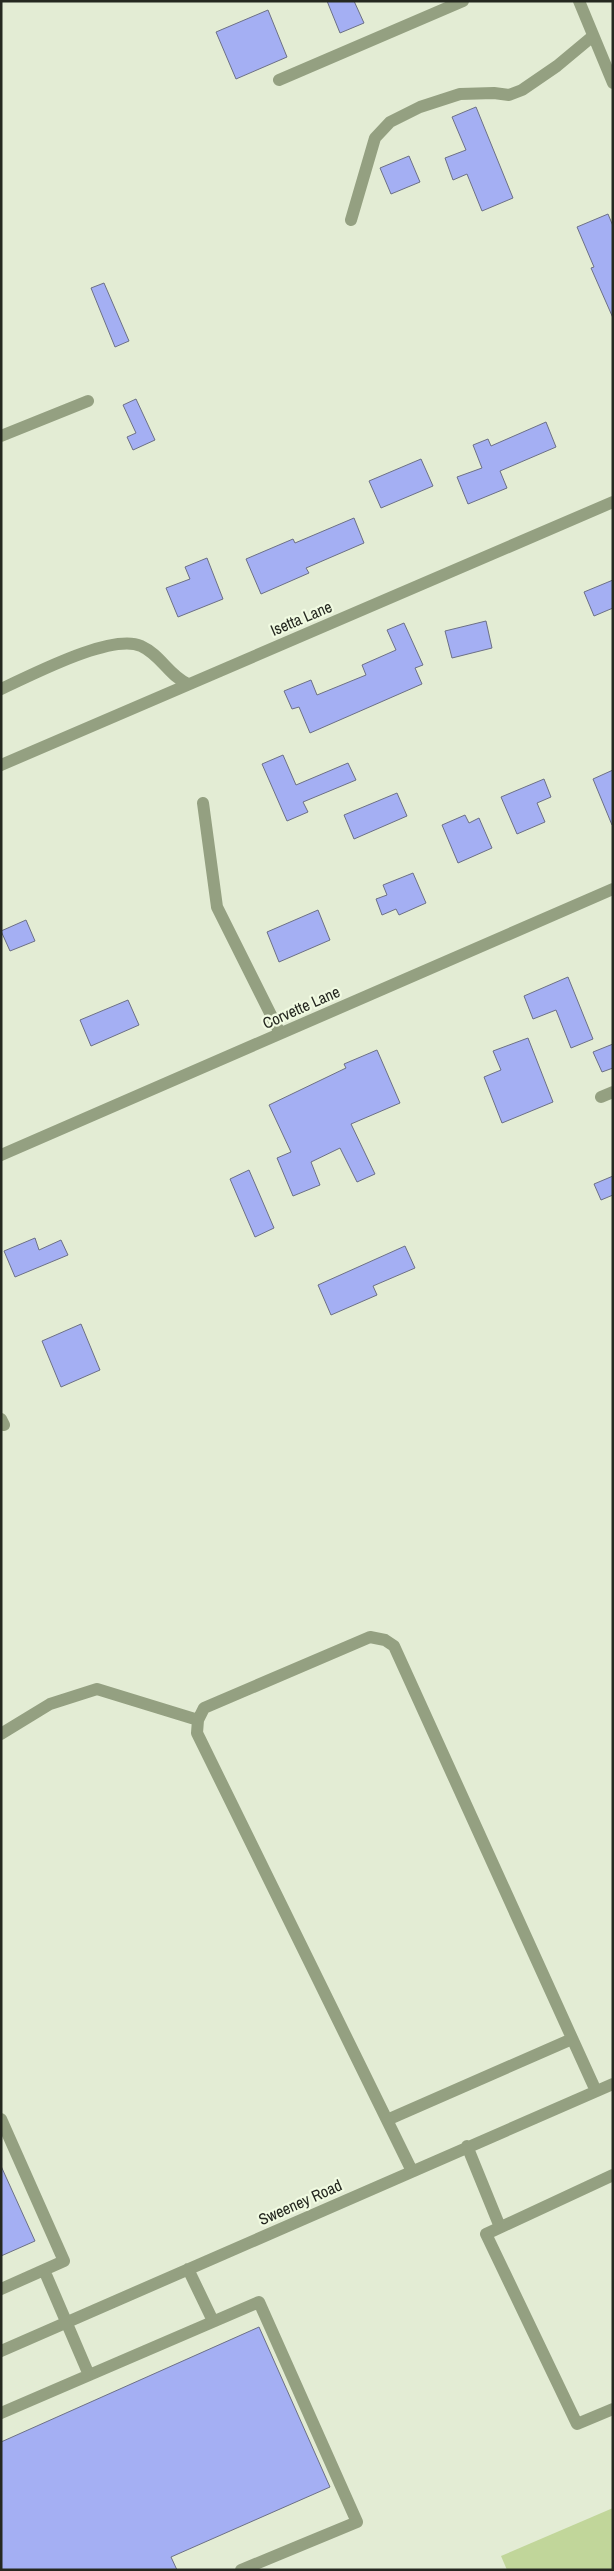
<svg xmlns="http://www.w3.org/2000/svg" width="614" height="2571" font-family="'Archivo Narrow',sans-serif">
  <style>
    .green { fill: #c1d69a }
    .building { fill: #a4aff3; stroke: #6c7085 }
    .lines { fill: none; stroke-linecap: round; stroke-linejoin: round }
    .minor { stroke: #94a081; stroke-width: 12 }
    .labels { text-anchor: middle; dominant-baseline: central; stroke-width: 4.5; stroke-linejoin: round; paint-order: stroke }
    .street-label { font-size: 16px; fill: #252820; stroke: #f0fae1 }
  </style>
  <rect width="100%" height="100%" fill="#e3ecd4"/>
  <!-- green -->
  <path class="green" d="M613 2508V2570H507L501 2556Z"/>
  <!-- building -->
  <path class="building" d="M327 1H354L364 23 340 33Z
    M268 10 287 57 236 79 216 32Z
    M476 107 513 198 482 211 467 174 453 180 445 158 466 150 452 117Z
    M409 156 420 182 391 194 380 168Z
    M608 214 613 226V318L591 268 594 267 577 227Z
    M104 283 129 341 115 347 91 288Z
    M136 399 155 440 133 450 127 437 136 433 123 405Z
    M546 422 556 447 500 471 507 488 468 504 457 477 482 468 473 445 488 439 491 446Z
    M421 459 433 486 381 508 369 481Z
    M354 518 364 543 306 568 309 573 261 594 246 559 293 539 295 543Z
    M207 558 223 599 178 617 166 588 190 579 185 567Z
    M613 580V608L594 616 584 592Z
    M486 621 492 648 452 658 445 631Z
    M404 623 423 665 415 668 422 684 310 733 299 707 292 709 284 691 311 680 317 695 366 675 362 665 396 650 387 630Z
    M283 755 296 785 348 763 356 780 303 802 308 812 287 821 262 764Z
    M613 770V825H612L593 779Z
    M544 779 551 797 537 803 545 822 517 834 501 797Z
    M397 793 407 816 354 839 344 815Z
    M465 815 469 823 479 818 492 848 458 863 442 825Z
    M413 873 426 903 399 915 396 909 382 915 376 899 387 895 383 885Z
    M318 910 330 940 279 962 267 932Z
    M26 920 35 941 10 951 1 931Z
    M568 977 593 1039 571 1048 556 1010 533 1019 524 996Z
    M128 1000 139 1025 91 1046 80 1020Z
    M528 1038 553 1102 502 1123 484 1077 501 1070 493 1051Z
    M613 1044V1068L602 1072 593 1052Z
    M377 1050 400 1103 351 1124 375 1174 357 1182 340 1148 311 1162 320 1185 293 1196 277 1158 291 1152 269 1105 346 1068 344 1064Z
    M249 1170 274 1228 255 1237 230 1179Z
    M613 1176V1195L601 1200 594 1184Z
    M35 1238 39 1250 61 1240 68 1255 15 1277 4 1251Z
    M405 1246 415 1268 373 1286 377 1295 331 1315 318 1285Z
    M81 1324 100 1370 61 1387 42 1341Z
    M1 2166 35 2241 1 2256Z
    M259 2327 330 2487 171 2557 177 2570H1V2442Z"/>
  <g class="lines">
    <!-- minor -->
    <path class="minor" d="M579 1 613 83
      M279 80 463 1
      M351 220 375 138 390 122 420 107 460 94 494 93 509 95 522 90 557 66 593 36
      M1 436 88 401
      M1 689C32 675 111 633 141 646 161 655 169 676 188 684
      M1 765 613 502
      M203 803 217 907 280 1033
      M601 1097 613 1092
      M1 1155 613 889
      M1 1419 4 1425
      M1 1734 50 1704 97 1689 198 1720
      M1 2119 64 2261 1 2289
      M387 2120 572 2039
      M467 2146 500 2227
      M412 2171 197 1733 198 1720 204 1708 370 1637 385 1640 394 1646 596 2091
      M613 2175 486 2234 577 2424 613 2409
      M188 2269 213 2321
      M44 2270 89 2375
      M1 2351 613 2084
      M1 2413 259 2302 357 2522 241 2570"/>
  </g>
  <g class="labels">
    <!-- street labels -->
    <g class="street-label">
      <text transform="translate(301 618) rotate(-23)">Isetta Lane</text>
      <text transform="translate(301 1007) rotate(-24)">Corvette Lane</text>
      <text transform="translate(300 2202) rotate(-24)">Sweeney Road</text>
    </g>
  </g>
  <!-- border -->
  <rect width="614" height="2571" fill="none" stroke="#252820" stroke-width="5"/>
</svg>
